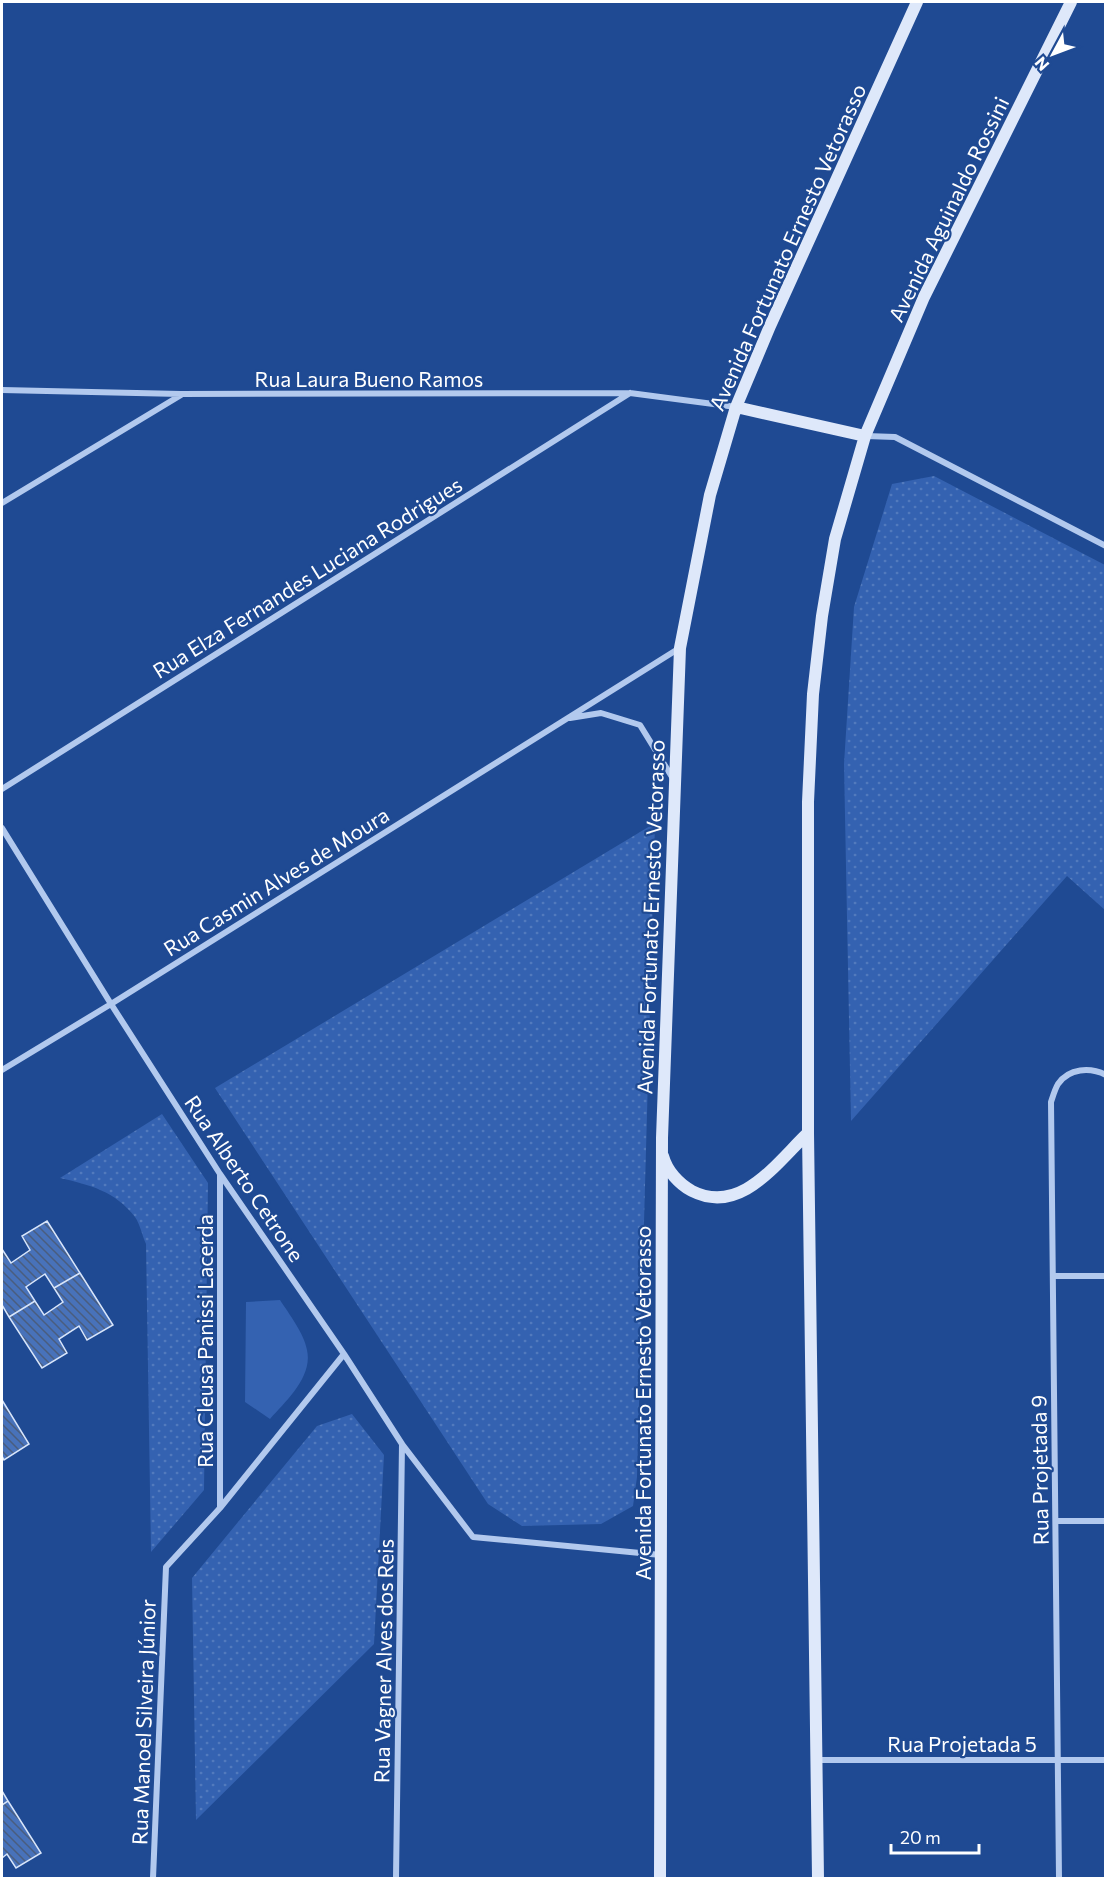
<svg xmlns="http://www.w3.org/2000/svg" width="1107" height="1880" font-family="Commissioner,sans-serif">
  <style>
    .green { fill: #3462b1 }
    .park { fill: url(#park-dots) }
    .building { fill: url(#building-back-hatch); stroke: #d8e5fa; stroke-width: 1.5 }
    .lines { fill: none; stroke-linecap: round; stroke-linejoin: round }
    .street { stroke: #b2c9ee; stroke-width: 6 }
    .secondary { stroke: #dee8fa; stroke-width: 12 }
    .labels { text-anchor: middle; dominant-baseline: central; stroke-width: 4.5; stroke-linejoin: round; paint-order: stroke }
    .street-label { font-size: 21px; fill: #fff; stroke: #1f4a93 }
  </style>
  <defs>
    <pattern id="park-dots" width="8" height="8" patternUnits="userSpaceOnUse" patternTransform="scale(1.5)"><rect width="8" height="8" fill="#3462b1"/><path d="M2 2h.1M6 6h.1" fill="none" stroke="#527abd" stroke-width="1.8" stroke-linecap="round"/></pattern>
    <pattern id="building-back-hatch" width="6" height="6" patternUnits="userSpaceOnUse" patternTransform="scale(1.5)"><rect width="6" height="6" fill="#4872ba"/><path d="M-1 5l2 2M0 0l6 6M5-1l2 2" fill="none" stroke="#4a5d7e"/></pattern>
  </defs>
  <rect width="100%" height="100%" fill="#1f4a93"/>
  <!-- green -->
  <path class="green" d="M280 1300C289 1314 304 1333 307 1350 313 1377 286 1401 270 1419L245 1402 246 1302Z"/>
  <!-- park -->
  <path class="park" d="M934 476 1105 565V910L1067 876 851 1121 844 764 854 607 892 484Z
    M655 823 637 1477 633 1506 601 1524 522 1526 488 1504 215 1088Z
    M162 1114 208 1183 204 1490 151 1552 146 1244C142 1235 140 1224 135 1217 115 1191 90 1185 60 1178Z
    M352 1414 384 1455 374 1644 196 1820 192 1578 317 1426Z"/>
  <!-- building -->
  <path class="building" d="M47 1221 80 1273 54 1288 45 1274 26 1287 35 1301 9 1317 2 1305V1249L11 1263 30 1250 22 1236Z
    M80 1273 113 1325 87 1340 79 1326 59 1339 67 1353 42 1368 9 1317 35 1301 44 1315 63 1302 54 1288Z
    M2 1400 29 1444 4 1460 2 1456Z
    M2 1791 8 1801 2 1805Z
    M8 1801 41 1853 16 1868 7 1854 2 1858V1805Z"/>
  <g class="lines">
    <!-- street -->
    <path class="street" d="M2 390 181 394 630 393 736 407
      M866 436 895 437 1106 546
      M2 503 181 395
      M570 718 601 713 640 725 672 777
      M2 789 630 393
      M2 828 111 1004 220 1174 344 1354 402 1444 473 1537 661 1555
      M2 1070 111 1004 678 649
      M1053 1276H1106
      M220 1507V1175
      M1056 1521H1106
      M818 1760H1106
      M153 1878 166 1567 220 1508 344 1354
      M396 1878 402 1444
      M1059 1878 1051 1102C1053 1096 1055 1089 1058 1084 1069 1068 1090 1067 1106 1075"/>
    <!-- secondary -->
    <path class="secondary" d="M736 407 865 436
      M663 1156C667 1171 679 1184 692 1191 741 1216 777 1162 808 1133
      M660 1878 662 1138 680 648 710 495 736 407 770 326 917 2
      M818 1878 808 1133V802L813 694 822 616 835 539 865 436 924 297 1071 2"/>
  </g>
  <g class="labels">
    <!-- street labels -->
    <g class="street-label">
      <text transform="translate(948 209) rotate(-64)">Avenida Aguinaldo Rossini</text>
      <text transform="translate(787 247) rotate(-66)">Avenida Fortunato Ernesto Vetorasso</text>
      <text x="369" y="378">Rua Laura Bueno Ramos</text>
      <text transform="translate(307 577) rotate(-32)">Rua Elza Fernandes Luciana Rodrigues</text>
      <text transform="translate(276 881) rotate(-32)">Rua Casmin Alves de Moura</text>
      <text transform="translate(650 917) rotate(-88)">Avenida Fortunato Ernesto Vetorasso</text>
      <text transform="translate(245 1178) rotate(56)">Rua Alberto Cetrone</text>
      <text transform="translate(204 1341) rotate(-90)">Rua Cleusa Panissi Lacerda</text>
      <text transform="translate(642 1403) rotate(-90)">Avenida Fortunato Ernesto Vetorasso</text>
      <text transform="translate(1039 1470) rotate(-91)">Rua Projetada 9</text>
      <text transform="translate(383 1661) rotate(-89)">Rua Vagner Alves dos Reis</text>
      <text transform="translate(143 1722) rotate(-88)">Rua Manoel Silveira Júnior</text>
      <text x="962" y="1743">Rua Projetada 5</text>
    </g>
  </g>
  <!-- border -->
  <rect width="1107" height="1880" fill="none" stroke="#ffffff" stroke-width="6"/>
  <!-- north arrow -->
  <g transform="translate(1053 54) rotate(229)" stroke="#1f4a93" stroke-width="4.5" paint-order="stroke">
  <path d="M0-4.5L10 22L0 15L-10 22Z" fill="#ffffff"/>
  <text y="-9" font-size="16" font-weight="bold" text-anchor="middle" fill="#ffffff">N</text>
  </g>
  <!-- scale -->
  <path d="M891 1844v9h88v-9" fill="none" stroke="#ffffff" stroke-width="3"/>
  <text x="900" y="1844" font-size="18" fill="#ffffff" stroke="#1f4a93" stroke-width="4.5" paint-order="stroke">20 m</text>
</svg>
